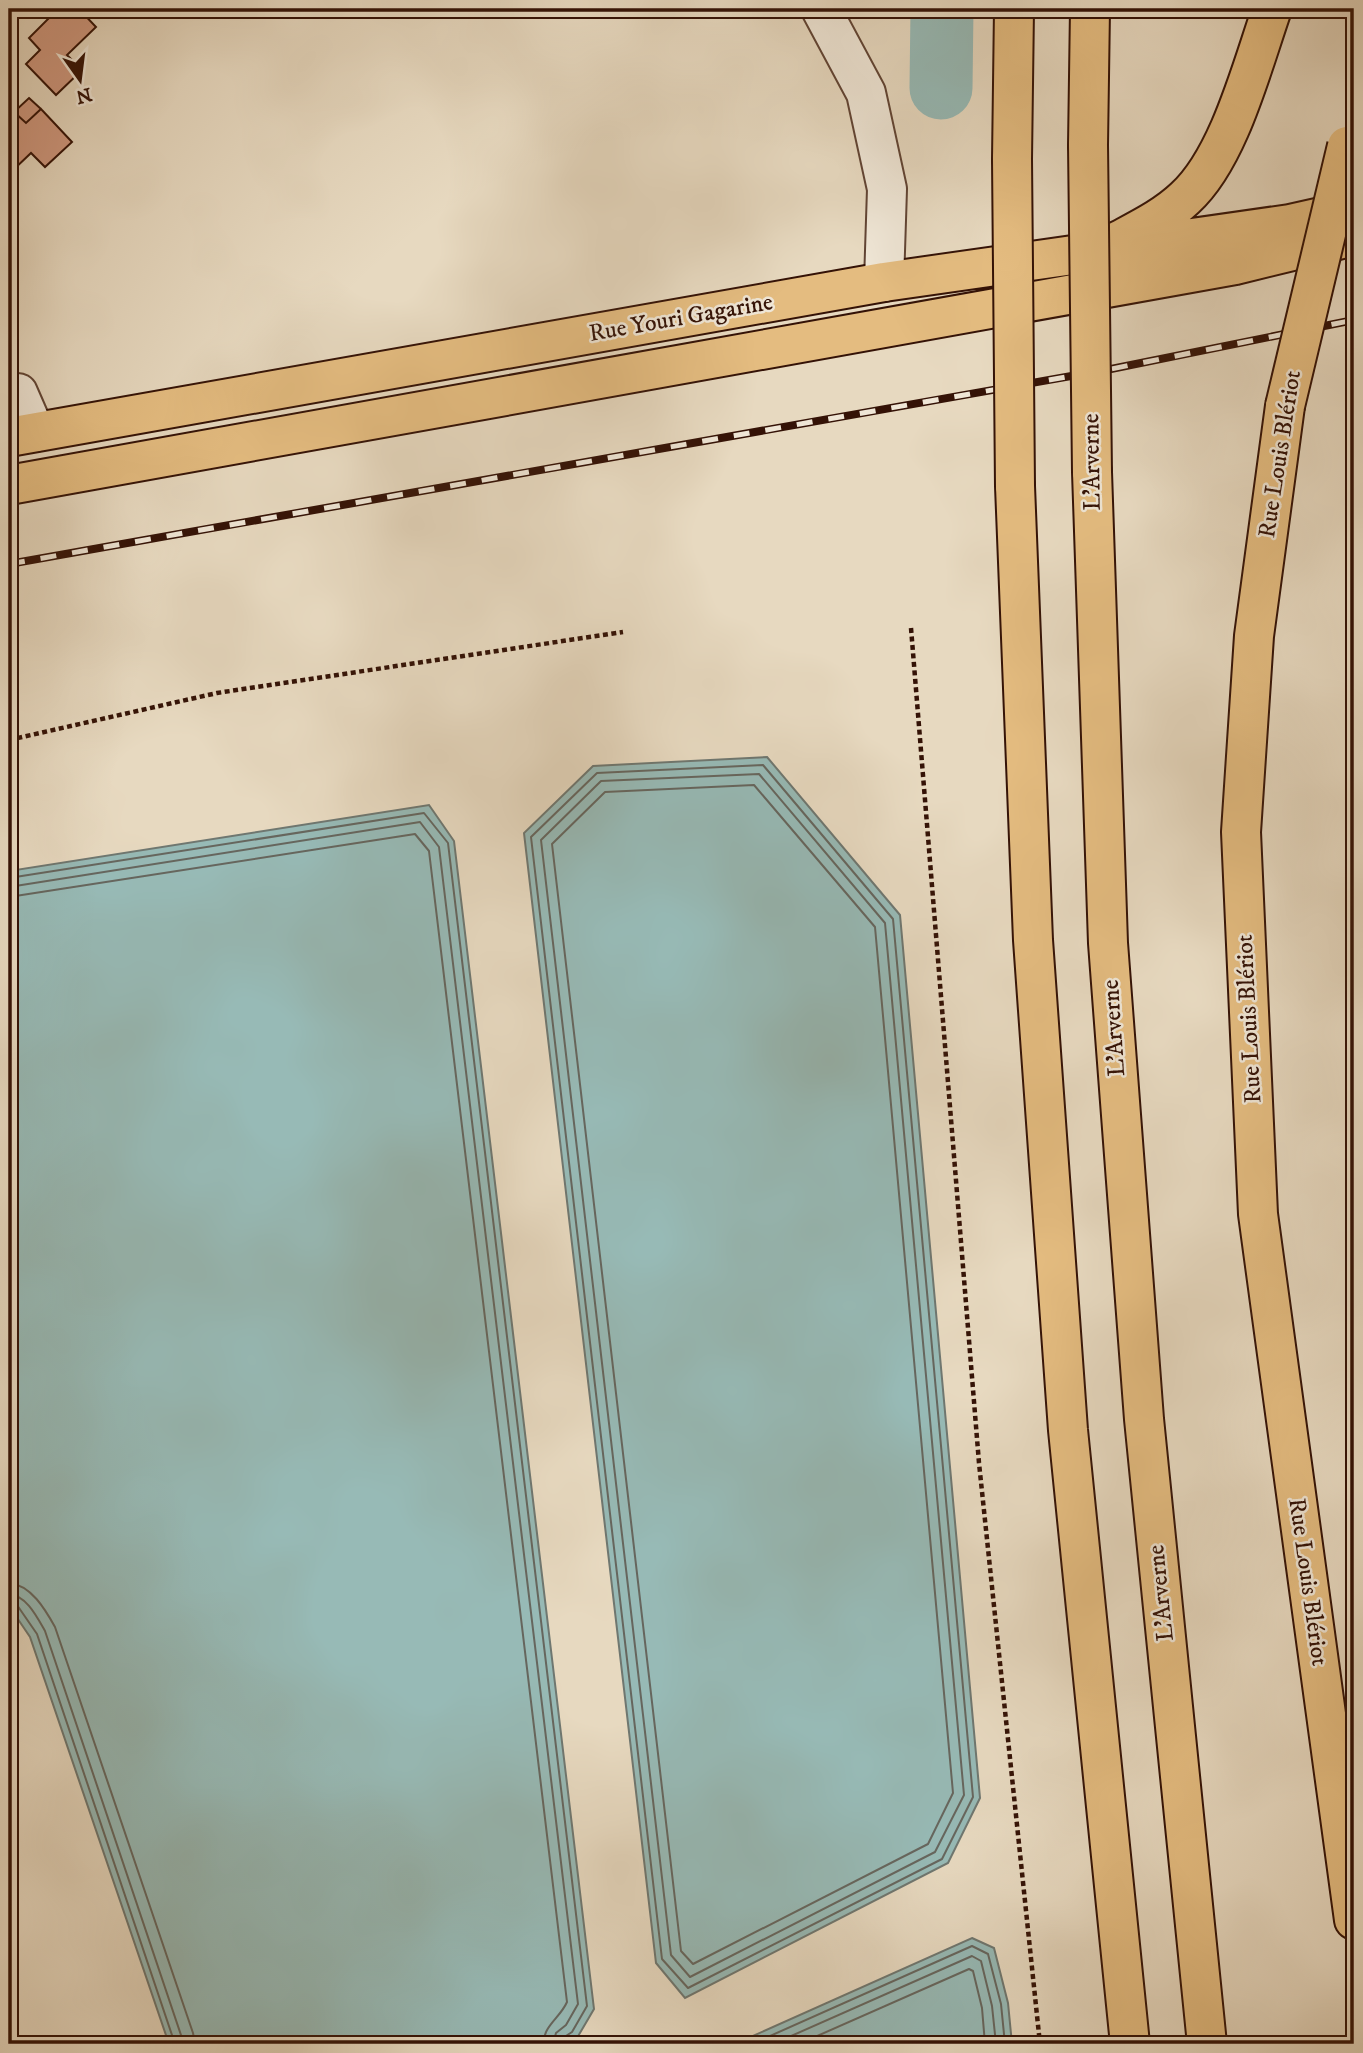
<svg xmlns="http://www.w3.org/2000/svg" width="1363" height="2053" font-family="'IM FELL DW Pica',serif">
  <style>
    .water { fill: #97bab6; stroke: #6f7770; stroke-width: 2 }
    .lines { fill: none; stroke-linecap: round; stroke-linejoin: round }
    .shore { stroke: #66665e; stroke-width: 2 }
    .river { stroke: #97bab6; stroke-width: 63 }
    .building { fill: #d09980; stroke: #341206; stroke-width: 2 }
    .minor-casing { stroke: #614434; stroke-width: 42 }
    .major-casing { stroke: #341206; stroke-width: 42 }
    .highway-casing { stroke: #341206; stroke-width: 42 }
    .path { stroke: #341206; stroke-width: 4.5; stroke-dasharray: 5 3.5; stroke-linecap: butt }
    .minor { stroke: #efe6d6; stroke-width: 38 }
    .major { stroke: #e4bc80; stroke-width: 38 }
    .highway { stroke: #e4bc80; stroke-width: 38 }
    .rail-casing { stroke: #341206; stroke-width: 8 }
    .rail { stroke: #efe6d6; stroke-width: 5; stroke-dasharray: 16; stroke-linecap: butt }
    .major-bridge-casing { stroke: #341206; stroke-width: 42; stroke-linecap: butt }
    .highway-bridge-casing { stroke: #341206; stroke-width: 42; stroke-linecap: butt }
    .major-bridge { stroke: #e4bc80; stroke-width: 38 }
    .highway-bridge { stroke: #e4bc80; stroke-width: 38 }
    .labels { text-anchor: middle; dominant-baseline: central; stroke-width: 5; stroke-linejoin: round; paint-order: stroke }
    .street-label { font-size: 24px; fill: #341206; stroke: #efe6d6 }
  </style>
  <rect width="100%" height="100%" fill="#e7d9c0"/>
  <filter id="stains"><feTurbulence type="fractalNoise" baseFrequency=".00286" numOctaves="4"/><feColorMatrix values="0 0 0 0 .2 0 0 0 0 .09 0 0 0 0 .02 0 0 0 .5 -.17"/></filter>
  <radialGradient id="worn" r=".72"><stop offset=".6" stop-color="#630" stop-opacity="0"/><stop offset="1" stop-color="#630" stop-opacity=".3"/></radialGradient>
  <!-- water -->
  <path class="water" d="M767 757 900 915 980 1798 948 1863 685 1998 656 1963 524 833 593 766Z
    M429 805 454 841 594 2009 577 2038 561 2044H169L30 1637 9 1606V871Z
    M972 1938 994 1948 1008 2003 1012 2044H735Z"/>
  <g class="lines">
    <!-- shore -->
    <path class="shore" d="M763 765 893 919 973 1797 942 1859 688 1988 662 1959 531 837 597 773Z
      M759 774 885 923 964 1795 935 1852 690 1977 671 1955 541 840 601 781Z
      M754 785 875 927 953 1793 928 1844 693 1964 681 1951 552 844 605 792Z
      M9 878 424 813 448 843 587 2006 572 2032 563 2038 562 2044
      M9 887 420 822 439 847 578 2004 566 2025 556 2033 553 2044
      M9 897 415 834 429 851 567 2002C560 2018 544 2025 543 2044
      M9 1583C31 1585 45 1609 55 1627L193 2033 195 2044
      M9 1594C26 1595 37 1617 45 1631L184 2044
      M9 1603 17 1605 37 1634 175 2044
      M752 2044 972 1946 988 1954 1001 2004 1005 2044
      M773 2044 972 1956 981 1961 992 2006 996 2044
      M799 2044 969 1969 973 1971 982 2008 985 2044"/>
    <!-- river -->
    <path class="river" d="M941 88 942 9"/>
  </g>
  <!-- building -->
  <path class="building" d="M58 9H79L96 27 67 55 82 70 56 95 26 64 40 50 29 38Z
    M29 98 41 109 26 123 14 112Z
    M41 109 72 142 45 167 31 153 9 174V117L14 112 26 123Z"/>
  <g class="lines">
    <defs>
      <path id="minor" d="M821 9 866 93 887 189 884 282
        M9 394 18 393 35 432"/>
      <path id="major" d="M1116 242C1140 229 1165 217 1185 198 1229 158 1252 66 1272 9
        M1285 406 1254 636 1241 832 1258 1214 1354 1920
        M9 437 884 282 1290 224 1339 213
        M9 485 1235 265 1354 236"/>
      <path id="highway" d="M1088 145 1090 9
        M1012 159 1014 9
        M1092 472 1108 943 1144 1419 1207 2044
        M1015 486 1033 940 1068 1430 1130 2044"/>
    </defs>
    <!-- minor casing -->
    <use href="#minor" class="minor-casing"/>
    <!-- major casing -->
    <use href="#major" class="major-casing"/>
    <!-- highway casing -->
    <use href="#highway" class="highway-casing"/>
    <!-- path -->
    <path class="path" d="M911 628 979 1463 1040 2044
      M9 740 217 693 623 632"/>
    <!-- minor -->
    <use href="#minor" class="minor"/>
    <!-- major -->
    <use href="#major" class="major"/>
    <!-- highway -->
    <use href="#highway" class="highway"/>
    <defs>
      <path id="rail" d="M9 564 1111 369 1354 320"/>
    </defs>
    <!-- rail casing -->
    <use href="#rail" class="rail-casing"/>
    <!-- rail -->
    <use href="#rail" class="rail"/>
    <defs>
      <path id="major-bridge" d="M1285 406 1347 146"/>
      <path id="highway-bridge" d="M1088 145 1092 472
        M1012 159 1015 486"/>
    </defs>
    <!-- major-bridge casing -->
    <use href="#major-bridge" class="major-bridge-casing"/>
    <!-- highway-bridge casing -->
    <use href="#highway-bridge" class="highway-bridge-casing"/>
    <!-- major-bridge -->
    <use href="#major-bridge" class="major-bridge"/>
    <!-- highway-bridge -->
    <use href="#highway-bridge" class="highway-bridge"/>
  </g>
  <g class="labels">
    <!-- street labels -->
    <g class="street-label">
      <text transform="translate(681 318) rotate(-10)">Rue Youri Gagarine</text>
      <text transform="translate(1280 454) rotate(-81)">Rue Louis Blériot</text>
      <text transform="translate(1092 462) rotate(-91)">L'Arverne</text>
      <text transform="translate(1249 1019) rotate(-93)">Rue Louis Blériot</text>
      <text transform="translate(1114 1028) rotate(-94)">L'Arverne</text>
      <text transform="translate(1308 1582) rotate(82)">Rue Louis Blériot</text>
      <text transform="translate(1161 1593) rotate(-96)">L'Arverne</text>
    </g>
  </g>
  <!-- margin -->
  <rect width="1363" height="2053" fill="none" stroke="#e7d9c0" stroke-width="35"/>
  <rect x="10" y="10" width="1342" height="2032" fill="none" stroke="#341206" stroke-width="3.5"/>
  <rect x="18" y="18" width="1328" height="2018" fill="none" stroke="#341206" stroke-width="2"/>
  <!-- north arrow -->
  <g transform="translate(80 80) rotate(166)" stroke="#efe6d6" stroke-width="5" paint-order="stroke">
  <path d="M0-5L12 26L0 18L-12 26Z" fill="#341206"/>
  <text y="-10" font-size="19" font-weight="bold" text-anchor="middle" fill="#341206">N</text>
  </g>
  <rect width="100%" height="100%" filter="url(#stains)"/>
  <rect width="100%" height="100%" fill="url(#worn)"/>
</svg>
